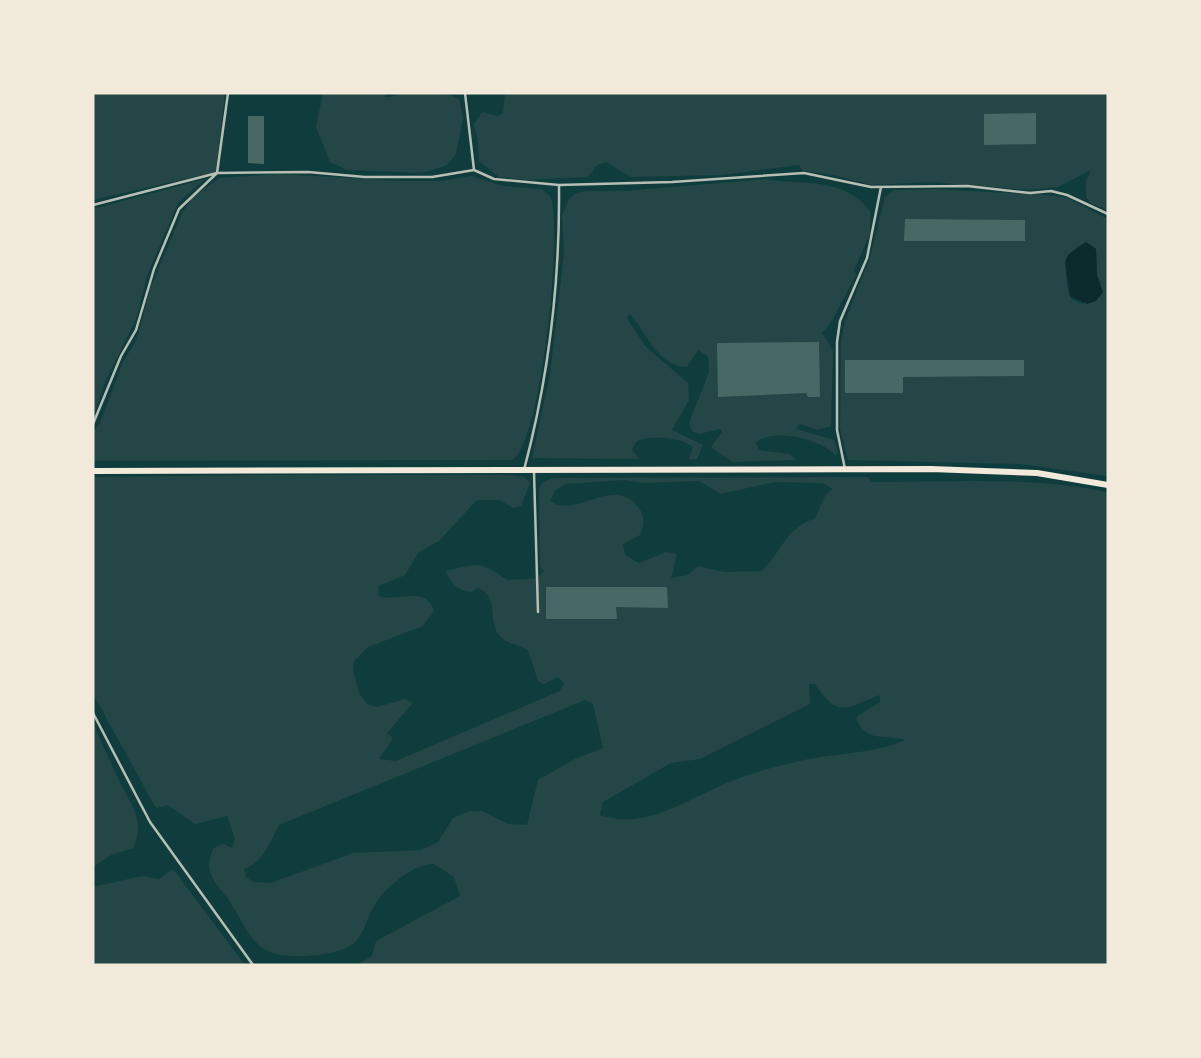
<svg xmlns="http://www.w3.org/2000/svg" width="1201" height="1058" font-family="Mulish,sans-serif">
  <style>
    .green { fill: #244646; fill-rule: evenodd }
    .water { fill: #0a2a2b }
    .building { fill: #486865 }
    .lines { fill: none; stroke-linecap: round; stroke-linejoin: round }
    .service { stroke: #b8beb3; stroke-width: 2.5 }
    .secondary { stroke: #f1e9da; stroke-width: 6 }
  </style>
  <rect width="100%" height="100%" fill="#0f3d3e"/>
  <!-- green -->
  <path class="green" d="M93 93H225L216 172 93 200Z
    M323 93H385V97C394 98 394 95 402 93 413 89 449 92 459 99L463 118 456 154 447 165 423 173 347 170 330 162 316 127Z
    M505 93H1108V210L1091 203 1086 197V181L1091 170 1058 187 1031 190 930 182 871 185 834 175 803 171 799 165 722 175 631 177 606 162 597 165 588 177 528 180 499 177 479 161 477 135 473 125 482 112 498 116 503 113Z
    M279 174 401 181H440L472 176 503 186 542 189 550 196C564 224 541 447 512 460L93 461V433L100 423 123 362 137 339 150 289 182 213 192 198 219 178Z
    M205 179 178 203 148 273 136 319 106 380 93 417V209Z
    M766 179C803 186 844 176 870 211V234L854 270 856 275 830 324 822 333 833 351 831 426 818 430 800 424 796 429 834 440 838 453 835 455C821 439 774 428 756 442L759 450 790 454 796 460 732 462 711 447 722 432 720 429 699 434 692 431 689 423 709 372 708 356 698 350 687 367C658 368 644 328 630 314L627 318 645 346 688 383 689 400 672 430 703 445 697 459H689L693 447C682 437 648 434 636 442L632 450 639 459 532 458 550 375 564 253 562 216 569 199 576 193 586 191H624Z
    M934 189 1049 195 1067 198 1108 219V476L1019 464 848 460 840 429 841 341 845 321 869 261 885 197 894 190ZM1086 242 1096 249 1097 276 1101 283 1083 304C1079 302 1075 301 1072 299 1067 294 1063 262 1068 256 1072 250 1080 245 1086 242Z
    M253 475H507L525 477 530 483 521 506 513 508 500 500H477L439 541 419 552 405 575 379 586 378 594 381 597C400 601 426 586 434 611L423 626 368 647 354 661 353 670 359 693 367 704 377 707 405 699 413 703 387 733 393 738 379 759 396 761 560 691 564 683 558 677 544 684 538 681 528 650C519 644 505 644 499 635 487 619 500 596 478 588L471 592C458 590 450 584 446 571 476 564 480 560 507 580L538 578 544 571 540 566 539 490 542 483 552 478 867 477 872 482C950 482 1031 476 1108 492V965H357L372 956 376 941 460 896 454 877 434 864C412 864 385 888 374 906 367 918 364 934 354 943 338 957 277 962 261 947 244 933 238 911 225 895 212 879 203 868 214 848L223 844 232 848 235 839 227 816 195 824 168 805 156 808 93 694V477ZM624 480 643 483 699 481 721 494 774 482 823 483 833 489 826 494 815 518C783 531 784 549 762 571L724 572 698 566 688 575 671 578 677 554 666 552 639 563 625 555 623 544 640 535C644 525 645 517 639 508 613 473 578 520 550 501L555 490 566 484ZM809 684H815C838 719 845 708 880 695V702L856 717C864 743 884 734 905 740 876 754 833 753 800 761 777 766 754 772 732 781 689 797 649 831 600 815L603 802 671 763 700 759 810 704ZM585 700 593 704 603 748 575 759 538 780 527 825 508 824 482 811H470L453 818 438 842 421 850 353 853 271 883 253 882 246 877 244 869C262 863 271 842 279 825Z
    M93 723C101 742 110 761 119 780 129 803 147 819 133 848L111 855 93 867Z
    M173 869 245 965H93V887L142 876 159 879Z"/>
  <!-- water -->
  <path class="water" d="M1086 242 1096 249 1097 276 1103 292 1096 301 1087 304 1070 296 1065 262 1068 255Z"/>
  <!-- building -->
  <path class="building" d="M1036 113V144L984 145V114Z
    M248 116H264V164L248 163Z
    M905 219 1025 220V241H904Z
    M819 342 820 397H808L806 393 718 397 717 343Z
    M845 360H1024V376L903 377V393H845Z
    M546 587H667L668 608 616 607 617 619H546Z"/>
  <g class="lines">
    <!-- service -->
    <path class="service" d="M465 93 474 170
      M93 205 217 173 228 93
      M93 424 121 356 136 330 154 269 179 209 217 173 308 172 365 177H432L474 170 494 179 559 185 672 182 804 173 871 187 967 186 1030 193 1051 191 1067 195 1108 214
      M845 469 837 430V342L840 321 867 258 881 187
      M524 470C549 376 560 283 559 186
      M534 472 538 612
      M93 713 150 822 253 965"/>
    <!-- secondary -->
    <path class="secondary" d="M93 471 931 469 1037 473 1108 485"/>
  </g>
  <!-- border -->
  <rect width="1201" height="1058" fill="none" stroke="#f1e9da" stroke-width="189"/>
</svg>
